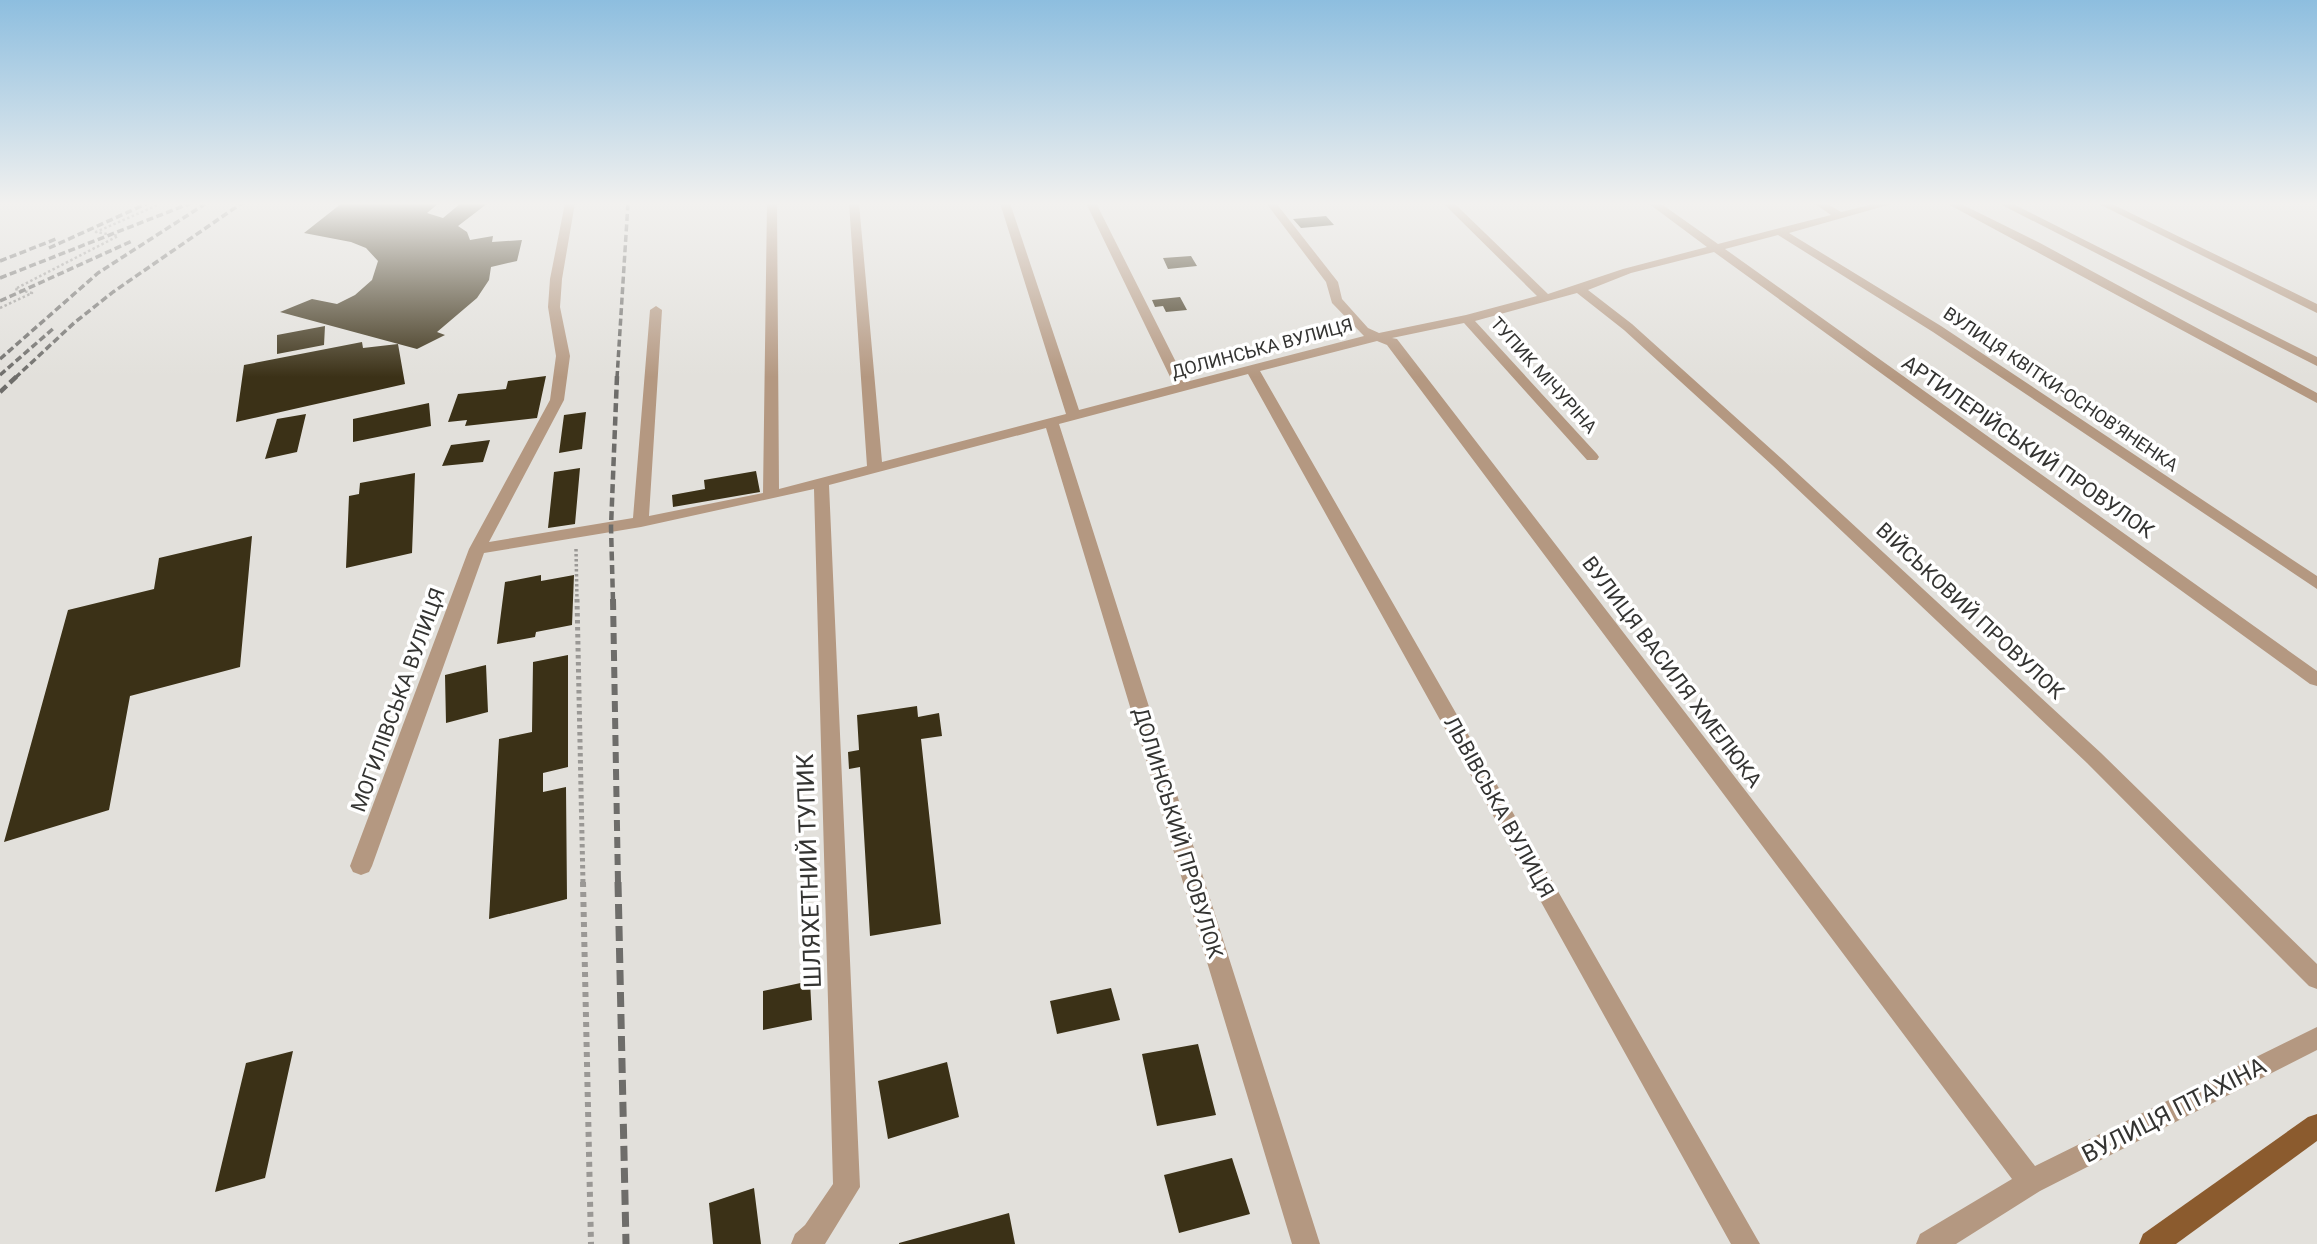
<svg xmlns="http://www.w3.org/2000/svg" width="2317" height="1244" font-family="Roboto,sans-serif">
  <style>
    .building { fill: #3b3117 }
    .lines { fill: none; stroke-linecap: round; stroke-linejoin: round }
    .path-far3 { stroke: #9a9895; stroke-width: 2.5; stroke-dasharray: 2.5 2.5; stroke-linecap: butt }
    .path-far2 { stroke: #9a9895; stroke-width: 3.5; stroke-dasharray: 2.5 2.5; stroke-linecap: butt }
    .path-far1 { stroke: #9a9895; stroke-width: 5; stroke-dasharray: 3.5 3.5; stroke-linecap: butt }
    .path { stroke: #9a9895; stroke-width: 6; stroke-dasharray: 5 5; stroke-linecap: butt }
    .minor { fill: #b49881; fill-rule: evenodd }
    .major { fill: #8b5b2e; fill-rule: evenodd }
    .rail-far3 { stroke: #6e6d6a; stroke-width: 3.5; stroke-dasharray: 7 3.5; stroke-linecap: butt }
    .rail-far2 { stroke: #6e6d6a; stroke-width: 4.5; stroke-dasharray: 9 4.5; stroke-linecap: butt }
    .rail-far1 { stroke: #6e6d6a; stroke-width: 6; stroke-dasharray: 11 6; stroke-linecap: butt }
    .rail { stroke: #6e6d6a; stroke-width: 7; stroke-dasharray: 15 7; stroke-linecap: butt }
    .labels { text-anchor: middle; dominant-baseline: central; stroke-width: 7; stroke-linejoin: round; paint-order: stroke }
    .far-street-label { font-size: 18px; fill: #343432; stroke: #fff }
    .street-label { font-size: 21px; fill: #343432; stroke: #fff }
    .near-street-label { font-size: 24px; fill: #343432; stroke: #fff }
  </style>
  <rect width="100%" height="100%" fill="#e2e0db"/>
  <!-- building -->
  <path class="building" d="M342 203H439L427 213 443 218 461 203H488L458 226 467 232 470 240 493 236 492 242 522 240 517 261 491 267 489 280 477 298 437 332 445 335 417 349 280 312 312 299 337 304 355 295 372 280 378 261 366 248 351 242 304 233Z
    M1326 216 1334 225 1301 228 1293 219Z
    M1191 256 1197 266 1168 269 1163 258Z
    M1180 297 1187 310 1166 312 1163 306 1155 307 1152 300Z
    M325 326 324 345 277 354V335Z
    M362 342 363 348 398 344 405 384 236 422 244 365Z
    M546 376 537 418 465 426 467 420 448 422 458 394 506 389 508 381Z
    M429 403 431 426 353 442V419Z
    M586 412 582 449 559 453 564 415Z
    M306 414 297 452 265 459 277 419Z
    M490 440 483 462 442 466 451 445Z
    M580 468 575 524 548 528 554 472Z
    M756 471 760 492 673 507 672 495 705 489 704 480Z
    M415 473 412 553 346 568 349 496 359 494 360 483Z
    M252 536 240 667 130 696 109 810 4 842 68 610 154 589 159 558Z
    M541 575V581L574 575 572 625 536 632 535 637 497 644 505 582Z
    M568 655V767L543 773V792L566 787 567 899 489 919 499 739 532 732 533 662Z
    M486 665 488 712 446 723 445 675Z
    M917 706 918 717 939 713 942 736 921 739 941 924 870 936 860 767 849 769 848 752 859 750 857 715Z
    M810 981 812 1020 763 1030V991Z
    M1111 988 1120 1020 1057 1034 1050 1001Z
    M1198 1044 1216 1115 1157 1126 1142 1054Z
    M293 1051 265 1178 215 1192 246 1063Z
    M947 1062 959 1117 888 1139 878 1081Z
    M1232 1158 1250 1214 1179 1233 1164 1175Z
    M754 1188 761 1244H713L709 1203Z
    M1009 1213 1015 1244H899V1243Z"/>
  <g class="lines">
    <!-- path-far3 -->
    <path class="path-far3" d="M0 308 32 293 15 289 118 236 96 232 162 203"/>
    <!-- path-far2 -->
    <path class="path-far2" d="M576 549 577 601"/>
    <!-- path-far1 -->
    <path class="path-far1" d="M577 599 583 884"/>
    <!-- path -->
    <path class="path" d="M583 882 591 1244"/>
    <!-- minor -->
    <path class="minor" d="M565 203H575L562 279 560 307 570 356 564 400 489 542 633 518 650 310 656 306 662 310 649 516 763 493 767 203H777L779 489 867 466 849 203H859L882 462 1066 414 1000 203H1010L1079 410 1174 385 1086 203H1096L1186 382 1364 336 1332 303 1326 282 1266 203H1276L1338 282 1342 299 1368 328 1379 333 1466 315 1537 296 1443 203H1454L1548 294 1623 269 1707 247 1648 203H1660L1718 244 1831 215 1814 203H1826L1841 212 1878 203H1895L1789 233 1941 326 2317 576V589L1933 332 1778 235 1725 249 2317 671V686L2310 684 1714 252 1631 273 1588 290 1632 324 1782 459 2101 753 2317 964V989L2309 986 2087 763 1772 465 1624 330 1577 293 1475 321 1597 454 1599 457 1597 460H1587L1464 323 1392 338 1397 339 2035 1166 2317 1027V1050L2040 1191 1956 1244H1916L1920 1234 2012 1179 1387 345 1377 341 1260 371 1760 1244H1731L1248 374 1059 424 1320 1244H1292L1046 428 829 485 860 1187 825 1244H791L795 1234 805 1225 833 1184 814 489 641 527 484 553 372 866 369 872 361 875 353 872 350 866 469 549 550 400 556 356 548 307 550 279Z
      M1946 203H1959L2040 243 2317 393V403Z
      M1998 203H2011L2317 357V366Z
      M2097 203H2110L2317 304V313Z"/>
    <!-- major -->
    <path class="major" d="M2317 1114V1141L2176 1244H2139L2143 1234 2308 1117Z"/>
    <!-- rail-far3 -->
    <path class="rail-far3" d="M49 248 148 203
      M0 261 56 239
      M0 278 191 203
      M0 301 132 241
      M0 359 98 273 205 204
      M0 375 55 327
      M15 378 74 323 113 292 242 203
      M617 378 628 203"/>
    <!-- rail-far2 -->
    <path class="rail-far2" d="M0 392 17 376
      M613 601 611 527 617 376"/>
    <!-- rail-far1 -->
    <path class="rail-far1" d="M613 599 618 884"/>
    <!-- rail -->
    <path class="rail" d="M618 882 626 1244"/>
  </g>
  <!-- sky -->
  <linearGradient id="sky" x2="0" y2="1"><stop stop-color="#8dbedf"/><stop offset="0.54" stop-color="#f2f1ef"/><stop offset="1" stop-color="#f2f1ef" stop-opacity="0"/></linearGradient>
  <rect width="2317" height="377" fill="url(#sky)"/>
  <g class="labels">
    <!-- far-street labels -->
    <g class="far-street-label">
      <text transform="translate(1262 348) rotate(-15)">ДОЛИНСЬКА ВУЛИЦЯ</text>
      <text transform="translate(1544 375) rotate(48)">ТУПИК МІЧУРІНА</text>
      <text transform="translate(2061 389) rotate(34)">ВУЛИЦЯ КВІТКИ-ОСНОВ'ЯНЕНКА</text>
    </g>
    <!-- street labels -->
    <g class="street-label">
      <text transform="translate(2028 447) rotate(35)">АРТИЛЕРІЙСЬКИЙ ПРОВУЛОК</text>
      <text transform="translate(1970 611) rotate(43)">ВІЙСЬКОВИЙ ПРОВУЛОК</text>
      <text transform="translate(1672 672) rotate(53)">ВУЛИЦЯ ВАСИЛЯ ХМЕЛЮКА</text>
      <text transform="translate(398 700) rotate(-70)">МОГИЛІВСЬКА ВУЛИЦЯ</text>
      <text transform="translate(1499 807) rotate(61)">ЛЬВІВСЬКА ВУЛИЦЯ</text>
      <text transform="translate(1178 833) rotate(73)">ДОЛИНСЬКИЙ ПРОВУЛОК</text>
    </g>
    <!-- near-street labels -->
    <g class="near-street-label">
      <text transform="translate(809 871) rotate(-92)">ШЛЯХЕТНИЙ ТУПИК</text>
      <text transform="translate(2174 1110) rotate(-27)">ВУЛИЦЯ ПТАХІНА</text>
    </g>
  </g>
</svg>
